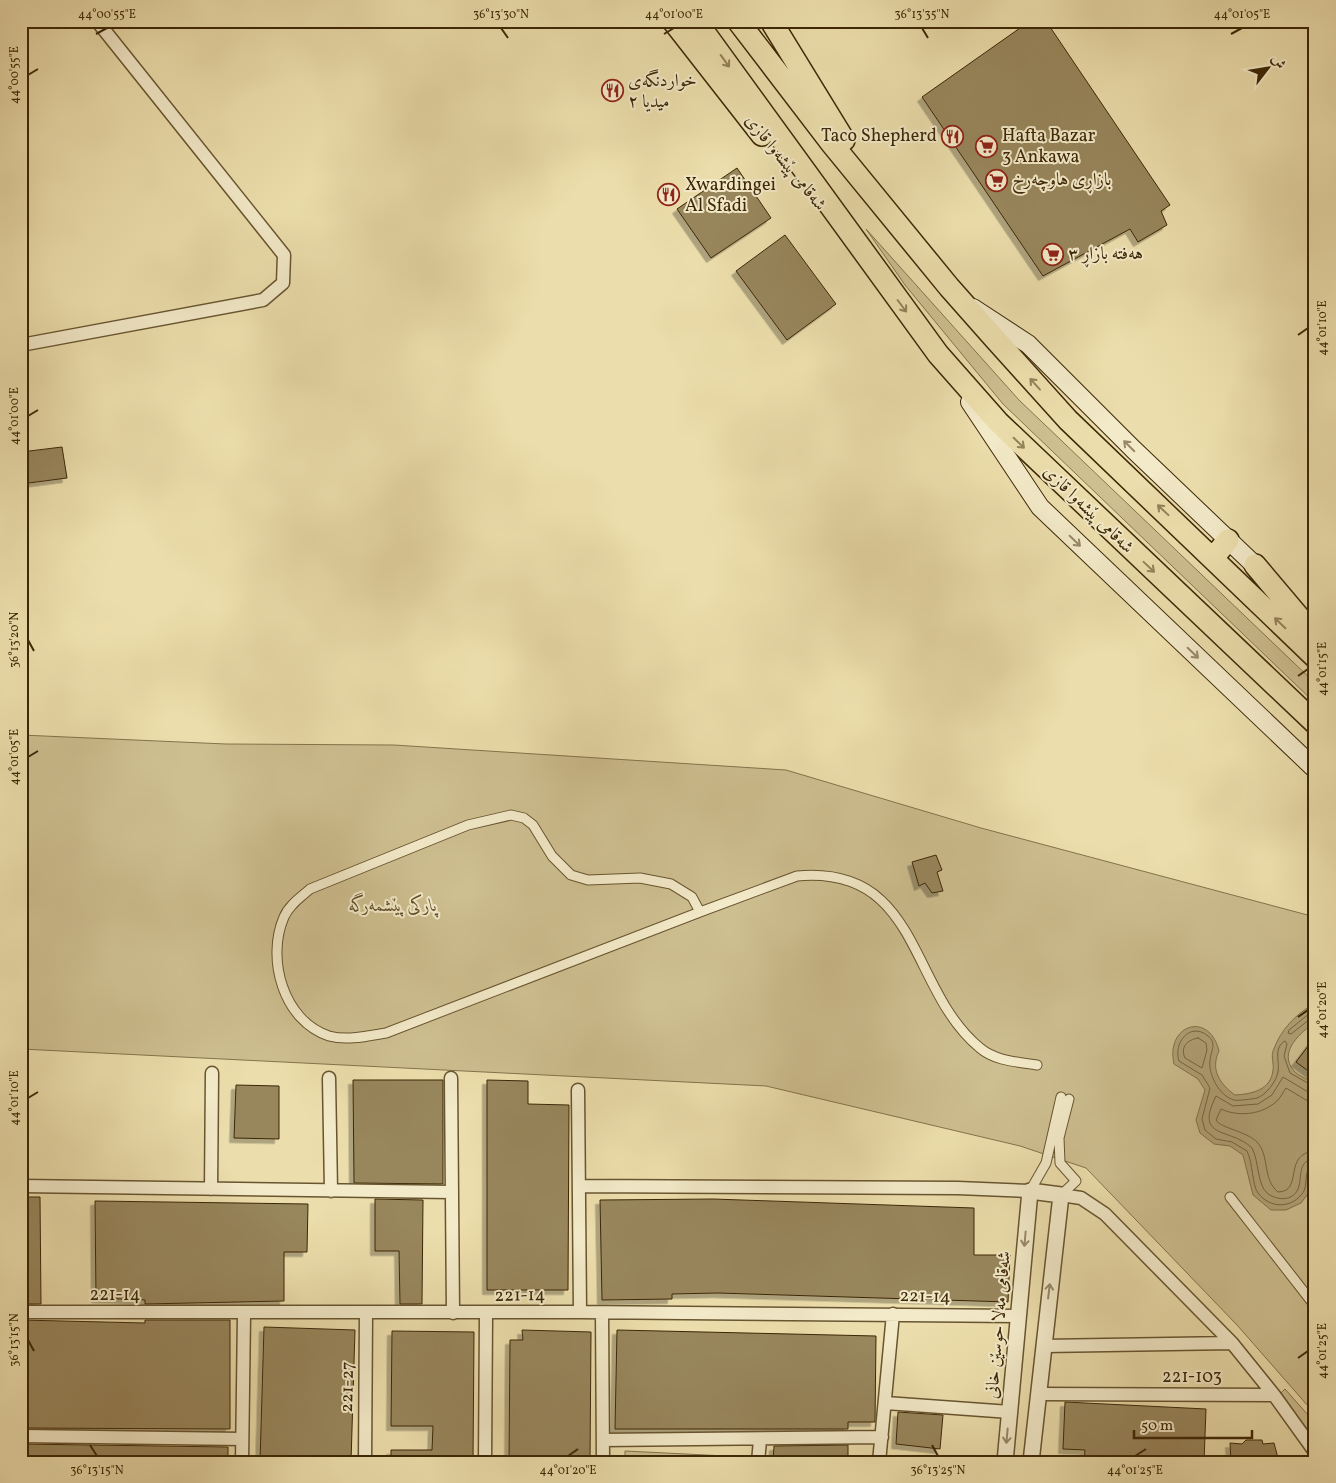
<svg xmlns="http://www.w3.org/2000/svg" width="1336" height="1483" font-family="Vollkorn,Amiri,serif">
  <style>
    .green { fill: #cebf90; stroke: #85734b }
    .water { fill: #b0a074; stroke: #827048 }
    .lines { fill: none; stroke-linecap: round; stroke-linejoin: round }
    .shore { stroke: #76643d; stroke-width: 1 }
    .building { fill: #98865c; stroke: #3c2706; filter: url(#shadow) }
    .pedestrian-casing { stroke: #685530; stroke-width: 11 }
    .minor-casing { stroke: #685530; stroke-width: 15 }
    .tertiary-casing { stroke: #685530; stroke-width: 18 }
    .secondary-casing { stroke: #3c2706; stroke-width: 20 }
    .trunk-casing { stroke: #3c2706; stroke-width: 24 }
    .pedestrian { stroke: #f3eac9; stroke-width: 9 }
    .minor { stroke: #f3eac9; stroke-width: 12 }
    .tertiary { stroke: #f3eac9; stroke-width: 15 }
    .secondary { stroke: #f3eac9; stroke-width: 18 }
    .trunk { stroke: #ecdeac; stroke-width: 21 }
    .oneway { stroke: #948259 }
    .oneway2 { stroke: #988868 }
    .ticks { fill: none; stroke: #3c2706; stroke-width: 2 }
    .labels { text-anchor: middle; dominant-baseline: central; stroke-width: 4; stroke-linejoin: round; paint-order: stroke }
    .poi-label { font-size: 18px; fill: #3c2706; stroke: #f3eac9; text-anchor: start }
    .street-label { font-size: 18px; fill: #3c2706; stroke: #f3eac9 }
    .park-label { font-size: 18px; font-style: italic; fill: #604d28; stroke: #f3eac9 }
    .neatline { fill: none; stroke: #3c2706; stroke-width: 2 }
    .ticks-label { font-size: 12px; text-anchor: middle; fill: #3c2706 }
  </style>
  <defs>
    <filter id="shadow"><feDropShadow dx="-4.5" dy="4.5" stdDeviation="0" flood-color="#0004"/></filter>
  </defs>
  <rect width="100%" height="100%" fill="#ecdeac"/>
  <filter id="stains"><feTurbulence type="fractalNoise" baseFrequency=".004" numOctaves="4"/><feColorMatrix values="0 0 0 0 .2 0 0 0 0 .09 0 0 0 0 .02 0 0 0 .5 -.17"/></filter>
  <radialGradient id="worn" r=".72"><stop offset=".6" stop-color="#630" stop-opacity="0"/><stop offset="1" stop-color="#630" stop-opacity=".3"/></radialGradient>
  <!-- green -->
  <path class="green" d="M866 229 1019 400 1315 683V703L1003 404 905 285Z
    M21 735 226 744 394 745 786 770 981 828 1315 917V1414L1237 1325 1086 1168 1020 1146 766 1086 21 1049Z
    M1285 1389 1315 1423V1441L1280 1394Z
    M625 1451 746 1457V1462H625Z"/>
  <!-- water -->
  <path class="water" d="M1315 1003V1022C1302 1032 1277 1051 1294 1071 1299 1076 1309 1080 1315 1084V1163L1310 1191 1301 1203 1286 1210H1271L1253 1195 1243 1155 1230 1146 1214 1144 1200 1133 1196 1120 1205 1090 1198 1079 1174 1064C1165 1025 1209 1010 1219 1051 1210 1070 1220 1084 1235 1095 1252 1094 1271 1090 1273 1070 1274 1064 1271 1057 1273 1051 1281 1029 1295 1015 1315 1003Z"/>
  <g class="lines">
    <!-- shore -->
    <path class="shore" d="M1315 1009 1289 1030 1288 1033 1291 1034 1310 1019 1315 1018
      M1198 1038 1206 1043 1207 1050 1202 1068 1185 1058C1180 1047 1187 1040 1198 1038Z
      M1315 1087 1290 1073 1284 1056 1287 1044 1285 1041C1273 1048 1280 1061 1278 1072 1276 1082 1266 1095 1257 1098 1251 1099 1239 1101 1234 1100 1219 1096 1208 1074 1210 1060 1211 1051 1217 1043 1208 1036 1190 1021 1173 1043 1179 1061L1202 1075 1210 1088 1202 1119 1205 1130 1216 1139 1232 1142 1247 1151C1253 1163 1252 1185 1258 1193 1270 1209 1293 1209 1304 1191 1307 1185 1305 1176 1308 1169L1315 1165
      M1315 1094 1308 1092 1283 1077 1272 1095 1258 1104 1233 1106 1216 1096C1194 1140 1230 1127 1252 1148 1259 1161 1257 1184 1267 1193 1277 1201 1295 1202 1299 1186 1302 1174 1298 1160 1315 1159
      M1315 1101 1306 1100 1286 1088C1283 1092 1281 1097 1277 1101 1262 1115 1238 1117 1221 1109L1216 1120C1220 1128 1246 1131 1257 1142 1270 1156 1262 1179 1278 1192 1304 1192 1282 1153 1315 1151"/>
  </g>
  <!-- building -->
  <path class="building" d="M1030 21H1046L1170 205 1161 211 1167 225 1138 242 1130 229 1043 276 922 97Z
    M737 168 771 218 711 258 677 209Z
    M785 235 836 304 787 340 736 271Z
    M62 447 67 478 21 484V452Z
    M936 855 942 870 937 872 943 891 932 893 925 883 919 886 912 862Z
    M1315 1037V1076L1296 1062Z
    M353 1080H443V1184L354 1183Z
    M487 1080 528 1081V1104L569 1105 568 1290H487Z
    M236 1085 279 1086V1139L234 1138Z
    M21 1197H40L41 1304H21Z
    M375 1199 423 1200 422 1304H400L399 1251H375Z
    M713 1199 974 1208V1255H1010L1008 1302 718 1293 672 1294V1299L602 1300 600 1200Z
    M95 1201 308 1204 307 1252H284V1301L145 1304V1300L96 1298Z
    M21 1320 145 1323V1320H230V1429L21 1428Z
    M264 1327 355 1330 351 1462H260Z
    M522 1330 591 1332 590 1462H509L510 1340H523Z
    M617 1330 876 1336 875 1422H848V1429H615Z
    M392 1331 474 1332 473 1462H391V1450H432L433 1426H391Z
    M1065 1402 1206 1409 1204 1462H1084L1085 1450 1063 1449Z
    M898 1412 943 1415 940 1449 896 1444Z
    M1246 1440H1262L1263 1444 1274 1443 1279 1462H1231L1230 1443 1242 1444Z
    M21 1444 228 1447V1462H21Z
    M848 1445V1462H773L774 1446Z"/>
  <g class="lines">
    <defs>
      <path id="pedestrian" d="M700 912 386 1033C368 1036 347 1041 329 1036 283 1021 266 958 284 917 289 905 301 897 310 889L468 825 511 815 524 818 533 825 552 856 571 875 588 880 640 878 671 884 692 897 700 912 797 876C921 865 908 989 980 1048 995 1061 1018 1062 1037 1065
        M1030 1191 1046 1163 1061 1097
        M1061 1195 1076 1181 1060 1163 1059 1138 1069 1099
        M1230 1197 1315 1306"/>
      <path id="minor" d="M21 345 263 300 283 283 284 255 97 21
        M329 1078 331 1191
        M451 1078 453 1313
        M578 1090 580 1312
        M21 1186 451 1192
        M580 1186 958 1188 1030 1191
        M211 1189 212 1073
        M1061 1195 1081 1198 1105 1214 1232 1343 1274 1395
        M21 1312H580L1018 1316
        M602 1313 603 1462
        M1044 1346 1232 1343
        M1040 1394 1274 1395 1315 1452
        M886 1403 1010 1412
        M21 1436 242 1439
        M603 1440 882 1437
        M242 1462 244 1314
        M365 1462 366 1313
        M485 1462 486 1314
        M758 1462 760 1440
        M879 1462 893 1314"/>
      <path id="tertiary" d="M1005 1462 1030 1191 1061 1195 1031 1462"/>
      <path id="secondary" d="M973 308 1028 344 1133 449 1265 575
        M970 402 1040 507 1315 769"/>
      <path id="trunk" d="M673 21 762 135
        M696 21 938 354 998 422 1315 723
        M738 21 832 144 949 287 995 339 1068 420 1315 657
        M771 21 844 140
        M1213 558 1228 540
        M1255 565 1315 636"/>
    </defs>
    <!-- pedestrian casing -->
    <use href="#pedestrian" class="pedestrian-casing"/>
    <!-- minor casing -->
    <use href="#minor" class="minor-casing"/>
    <!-- tertiary casing -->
    <use href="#tertiary" class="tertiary-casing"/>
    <!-- secondary casing -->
    <use href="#secondary" class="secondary-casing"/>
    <!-- trunk casing -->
    <use href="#trunk" class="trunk-casing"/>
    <!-- pedestrian -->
    <use href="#pedestrian" class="pedestrian"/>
    <!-- minor -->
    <use href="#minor" class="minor"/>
    <!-- tertiary -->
    <use href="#tertiary" class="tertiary"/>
    <!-- secondary -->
    <use href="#secondary" class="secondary"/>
    <!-- trunk -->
    <use href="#trunk" class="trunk"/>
  </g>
  <!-- one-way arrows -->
  <defs><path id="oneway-shaft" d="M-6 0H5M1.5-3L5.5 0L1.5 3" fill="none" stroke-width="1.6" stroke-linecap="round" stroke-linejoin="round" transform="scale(1.25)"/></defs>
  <g class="oneway">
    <use href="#oneway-shaft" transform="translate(725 61) rotate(54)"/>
    <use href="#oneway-shaft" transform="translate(902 306) rotate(53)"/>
    <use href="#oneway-shaft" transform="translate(1035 384) rotate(-132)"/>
    <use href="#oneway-shaft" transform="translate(1019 443) rotate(44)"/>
    <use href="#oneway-shaft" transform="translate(1163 510) rotate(-137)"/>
    <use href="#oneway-shaft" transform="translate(1149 567) rotate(43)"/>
    <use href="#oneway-shaft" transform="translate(1280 623) rotate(-136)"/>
  </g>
  <g class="oneway2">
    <use href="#oneway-shaft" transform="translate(1129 446) rotate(-135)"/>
    <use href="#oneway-shaft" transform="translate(1075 541) rotate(44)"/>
    <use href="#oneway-shaft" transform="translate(1193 653) rotate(44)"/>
    <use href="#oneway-shaft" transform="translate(1025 1239) rotate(95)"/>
    <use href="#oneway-shaft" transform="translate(1049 1291) rotate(-83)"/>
    <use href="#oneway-shaft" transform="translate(1007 1436) rotate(95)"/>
  </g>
  <!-- ticks -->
  <path class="ticks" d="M501 28 508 38M922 28 928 38M96 34 107 28M664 34 674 28M1231 34 1242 28M28 75 38 69M1298 335 1308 328M28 416 38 410M28 640 34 651M1298 676 1308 669M28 757 38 751M1298 1017 1308 1010M28 1098 38 1092M28 1340 34 1351M1298 1358 1308 1351M90 1445 97 1456M932 1445 938 1456M568 1456 578 1449M1135 1456 1146 1449"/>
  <!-- icons -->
  <defs>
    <symbol id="restaurant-ring" viewBox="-11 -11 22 22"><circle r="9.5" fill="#f3eac9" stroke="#8f2418" stroke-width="1.5"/><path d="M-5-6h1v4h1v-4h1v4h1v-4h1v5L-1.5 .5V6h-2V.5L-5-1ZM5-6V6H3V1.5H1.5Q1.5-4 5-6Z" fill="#8f2418"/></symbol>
    <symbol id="supermarket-ring" viewBox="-11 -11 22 22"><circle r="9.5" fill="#f3eac9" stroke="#8f2418" stroke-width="1.5"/><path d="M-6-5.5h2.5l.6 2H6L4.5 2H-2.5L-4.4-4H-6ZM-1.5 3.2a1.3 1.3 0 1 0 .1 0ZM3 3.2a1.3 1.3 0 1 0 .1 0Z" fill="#8f2418"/></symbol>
  </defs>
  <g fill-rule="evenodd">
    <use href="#restaurant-ring" x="600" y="78" width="25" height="25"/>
    <use href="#restaurant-ring" x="940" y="124" width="25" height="25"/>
    <use href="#supermarket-ring" x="974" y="134" width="25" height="25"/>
    <use href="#supermarket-ring" x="984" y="168" width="25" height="25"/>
    <use href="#restaurant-ring" x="656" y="182" width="25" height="25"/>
    <use href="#supermarket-ring" x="1040" y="242" width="25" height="25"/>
  </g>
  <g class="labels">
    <!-- poi labels -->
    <g class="poi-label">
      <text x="628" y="81">خواردنگەی<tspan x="628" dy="21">میدیا ٢</tspan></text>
      <text x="937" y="136" text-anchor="end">Taco Shepherd</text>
      <text x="1002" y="136">Hafta Bazar<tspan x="1002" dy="21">3 Ankawa</tspan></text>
      <text x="1012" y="180">بازاڕی هاوچەرخ</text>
      <text x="685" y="185">Xwardingei<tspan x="685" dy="21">Al Sfadi</tspan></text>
      <text x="1068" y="254">هەفتە بازاڕ ٣</text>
    </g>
    <!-- street labels -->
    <g class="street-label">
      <text transform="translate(785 163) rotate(51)">شەقامی پێشەوا قازی</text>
      <text transform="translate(1088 510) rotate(44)">شەقامی پێشەوا قازی</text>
      <text x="115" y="1295">221-14</text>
      <text transform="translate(520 1296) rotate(-1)">221-14</text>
      <text transform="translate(925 1297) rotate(1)">221-14</text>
      <text transform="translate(999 1325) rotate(-85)">شەقامی مەلا حوسێن خانی</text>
      <text x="1192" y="1377">221-103</text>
      <text transform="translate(348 1387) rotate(-89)">221-27</text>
    </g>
    <!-- park labels -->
    <g class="park-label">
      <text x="393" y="906">پارکی پێشمەرگە</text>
    </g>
  </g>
  <!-- margin -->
  <rect width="1336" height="1483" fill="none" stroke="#ecdeac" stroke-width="55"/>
  <!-- north arrow -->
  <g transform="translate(1268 68) rotate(59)" stroke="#f3eac9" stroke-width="4" paint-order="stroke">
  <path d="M0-4L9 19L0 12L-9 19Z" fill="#3c2706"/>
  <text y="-8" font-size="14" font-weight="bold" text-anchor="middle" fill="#3c2706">ش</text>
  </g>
  <!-- scale -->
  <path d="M1134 1430v8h118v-8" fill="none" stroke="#3c2706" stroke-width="2.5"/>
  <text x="1141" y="1430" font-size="15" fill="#3c2706" stroke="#f3eac9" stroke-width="4" paint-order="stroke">50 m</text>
  <rect x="28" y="28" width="1280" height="1428" class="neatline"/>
  <g class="ticks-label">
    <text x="107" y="18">44°00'55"E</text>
    <text x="501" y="18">36°13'30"N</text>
    <text x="674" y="18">44°01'00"E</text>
    <text x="922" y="18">36°13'35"N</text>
    <text x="1242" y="18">44°01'05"E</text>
    <text transform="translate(14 75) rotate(-90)" y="4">44°00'55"E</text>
    <text transform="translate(1322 328) rotate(-90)" y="4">44°01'10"E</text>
    <text transform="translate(14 416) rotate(-90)" y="4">44°01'00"E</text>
    <text transform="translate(14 640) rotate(-90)" y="4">36°13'20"N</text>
    <text transform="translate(1322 669) rotate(-90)" y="4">44°01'15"E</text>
    <text transform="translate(14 757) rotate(-90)" y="4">44°01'05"E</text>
    <text transform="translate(1322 1010) rotate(-90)" y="4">44°01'20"E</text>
    <text transform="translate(14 1098) rotate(-90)" y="4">44°01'10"E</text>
    <text transform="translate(14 1340) rotate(-90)" y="4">36°13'15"N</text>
    <text transform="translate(1322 1351) rotate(-90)" y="4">44°01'25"E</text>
    <text x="97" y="1474">36°13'15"N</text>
    <text x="568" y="1474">44°01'20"E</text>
    <text x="938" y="1474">36°13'25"N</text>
    <text x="1135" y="1474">44°01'25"E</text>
  </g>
  <rect width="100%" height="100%" filter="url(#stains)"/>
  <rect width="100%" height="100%" fill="url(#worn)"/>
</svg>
